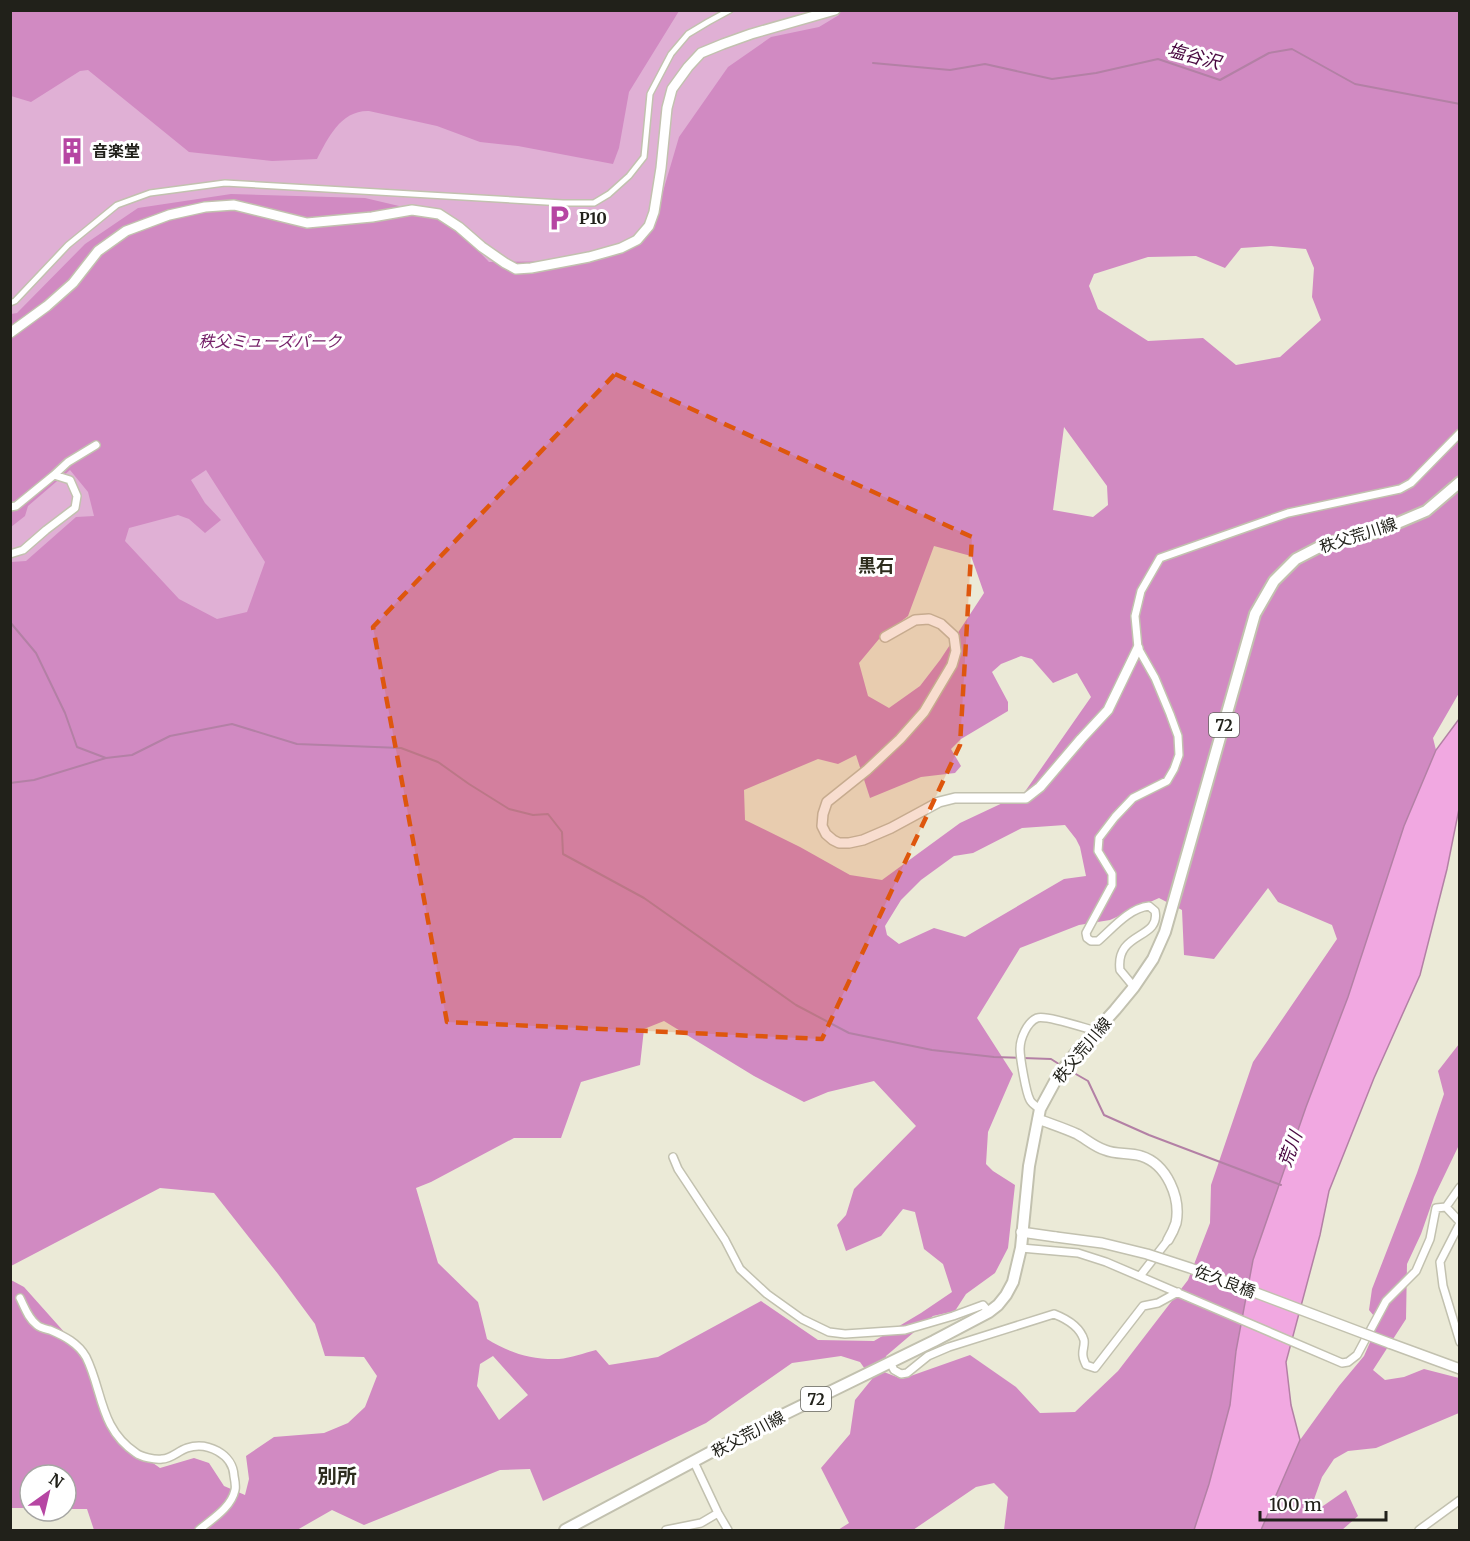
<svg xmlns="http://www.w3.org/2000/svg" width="1470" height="1541" font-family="Merriweather,'Noto Sans JP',serif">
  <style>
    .green { fill: #e0b0d5 }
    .forest { fill: #d18ac2; fill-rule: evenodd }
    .water { fill: #f1a8e1; stroke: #b380a5; stroke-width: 1.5 }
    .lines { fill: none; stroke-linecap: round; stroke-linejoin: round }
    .stream { stroke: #b380a5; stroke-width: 2 }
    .pedestrian-casing { stroke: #c2c1af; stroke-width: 8 }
    .minor-casing { stroke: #c2c1af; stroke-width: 10 }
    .tertiary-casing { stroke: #c2c1af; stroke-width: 12 }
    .primary-casing { stroke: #c2c1af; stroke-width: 14 }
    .pedestrian { stroke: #fff; stroke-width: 5 }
    .minor { stroke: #fff; stroke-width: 7 }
    .tertiary { stroke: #fff; stroke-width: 9 }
    .primary { stroke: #fff; stroke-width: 10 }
    .tertiary-bridge-casing { stroke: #c2c1af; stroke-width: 12; stroke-linecap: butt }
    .tertiary-bridge { stroke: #fff; stroke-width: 9 }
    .marked { fill: #de560d; fill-opacity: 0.2; stroke: #de560d; stroke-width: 4.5; stroke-dasharray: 12 8; stroke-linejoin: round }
    .labels { text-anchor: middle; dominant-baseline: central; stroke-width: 6; stroke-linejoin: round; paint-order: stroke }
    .shield { fill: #fff; stroke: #64645f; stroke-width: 1.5 }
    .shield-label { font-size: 15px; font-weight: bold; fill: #21211a }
    .poi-label { font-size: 16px; font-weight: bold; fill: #21211a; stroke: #fff; text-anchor: start }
    .park-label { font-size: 16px; font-style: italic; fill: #752168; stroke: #fff }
    .street-label { font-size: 16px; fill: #21211a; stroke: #fff }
    .water-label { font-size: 18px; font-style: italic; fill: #490840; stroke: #fff }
    .neighbourhood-label { font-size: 18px; font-weight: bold; fill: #2d2c1d; stroke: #fff }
    .quarter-label { font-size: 20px; font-weight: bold; fill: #2d2c1d; stroke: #fff }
  </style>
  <rect width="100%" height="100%" fill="#ebead7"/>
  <!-- green -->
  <path class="green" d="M638 11H1211L429 569 11 694V55Z"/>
  <!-- forest -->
  <path class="forest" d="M10 11 11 10 679 11 629 92 619 148 613 164 518 146 480 142 437 126 369 111C341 110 328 138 317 159L272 161 189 152 88 70 80 71 31 102 11 96Z
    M836 11H1459V693L1433 738 1436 750 1404 826 1348 997 1306 1107 1253 1260 1236 1351 1230 1405 1209 1484 1194 1530H1004L1008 1497 994 1483 976 1487 913 1530H838L849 1523 821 1468 850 1434 855 1400 872 1379 860 1362 841 1356 792 1363 706 1423 543 1501 530 1469 500 1470 364 1525 332 1510 297 1530H94L87 1509H66V1475H30V1508H11V1280L24 1287 74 1343 78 1344 109 1424 126 1444 160 1468 194 1458 209 1463 224 1486 245 1495 249 1479 246 1456 274 1437 324 1433 348 1423 365 1407 377 1376 364 1357 325 1356 315 1324 278 1274 214 1193 160 1188 11 1266V562L26 561 76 517 94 516 88 492 70 470 28 506 25 516 11 527V314L17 313 85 244 138 208 231 194 365 198 446 217 489 262 590 261 652 229 679 137 728 67 771 37 819 27 839 15ZM1271 246 1306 249 1314 268 1312 297 1321 320 1280 357 1236 365 1203 338 1148 341 1098 309 1089 286 1094 274 1148 257 1196 256 1225 268 1241 248ZM1064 427 1107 486 1108 505 1093 517 1053 510ZM206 470 265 562 247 612 217 619 179 599 125 541 129 528 178 515 189 519 205 533 221 520 205 503 191 480ZM934 546 971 556 984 593 940 660 920 686 889 708 868 696 859 663 879 639 908 616ZM1021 656 1032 659 1053 683 1077 673 1091 697 1024 793 960 823 882 880 850 875 800 847 745 820 744 790 818 759 838 764 856 755 870 798 921 777 955 773 961 766 951 749 961 739 1008 711V702L992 672 1001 664ZM1065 825 1076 839 1080 847 1086 876 1064 879 965 937 934 928 899 944 887 935 885 926 901 900 921 880 954 856 973 853 1022 828ZM1268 888 1278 902 1332 925 1337 939 1253 1062 1211 1185 1210 1223 1188 1280 1118 1371 1075 1412 1040 1413 1016 1387 970 1355 902 1379 884 1372 886 1356 933 1316 955 1311 966 1294 995 1273 1008 1248 1015 1185 993 1171 986 1164 988 1132 1013 1074 977 1018 1020 948 1079 925 1110 920 1159 898 1182 910 1184 955 1214 959ZM664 1021 754 1076 804 1102 828 1092 874 1081 916 1126 854 1189 846 1215 837 1225 846 1251 881 1236 903 1209 915 1212 924 1249 943 1264 952 1292 921 1313 874 1341 818 1340 761 1301 658 1357 609 1365 596 1350C584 1353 571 1358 559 1359 531 1360 510 1353 487 1339L478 1302 438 1263 416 1188 431 1182 514 1138H561L581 1082 640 1065 644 1029ZM493 1356 528 1395 499 1420 477 1386 480 1364Z
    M1459 1044V1145L1434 1197 1421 1234 1407 1264 1406 1319 1373 1370 1385 1380 1404 1377 1424 1369 1459 1378V1413L1376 1448 1348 1451 1334 1459 1322 1477 1312 1505 1323 1506 1346 1490 1358 1516 1342 1530H1261L1300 1440 1339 1386 1364 1356 1379 1322 1369 1310 1372 1289 1417 1173 1444 1094 1438 1071Z"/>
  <!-- water -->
  <path class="water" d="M1459 719V809L1447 869 1420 975 1374 1078 1329 1191 1320 1235 1286 1362 1291 1405 1300 1440 1261 1530H1194L1209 1484 1230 1405 1236 1351 1253 1260 1306 1107 1348 997 1404 826 1436 750Z"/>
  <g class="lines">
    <!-- stream -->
    <path class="stream" d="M873 63 950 70 985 64 1052 79 1096 73 1158 59 1220 80 1269 53 1292 49 1355 84 1460 104
      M10 622 36 653 65 713 77 747 106 758
      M10 783 34 780 106 758 132 755 170 736 232 724 297 744 401 748 438 762 469 784 509 809 533 815 548 814 562 832 563 854 644 898 796 1005 849 1033 932 1050 994 1057 1051 1059 1062 1066
      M1067 1069 1088 1081 1104 1115 1149 1135 1281 1185"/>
    <defs>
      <path id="pedestrian" d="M10 303 15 301 68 245 117 205 150 193 225 183 563 203H594L609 194 629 176 644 157 650 94 671 54 688 34 708 22 730 10"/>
      <path id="minor" d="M10 507 16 506 54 475 68 462 96 445
        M10 554 23 550 46 530 75 508 77 496 70 480 54 475
        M1134 987 1120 970C1115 931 1161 940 1155 911L1149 906C1129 908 1112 929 1098 941H1091L1087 938 1086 933 1112 885V874L1098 851 1099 838 1115 817 1133 798 1167 781 1174 769 1179 755 1178 736 1170 714 1155 678 1138 648 1135 616 1141 591 1160 558 1288 513 1400 489 1411 483 1460 433
        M1040 1109C1036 1106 1032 1104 1030 1100 1026 1093 1020 1058 1020 1049 1020 1039 1027 1022 1037 1018 1047 1015 1084 1028 1096 1031
        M673 1157 678 1169 725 1240 740 1269 767 1294 802 1319 829 1332 845 1334 905 1330 953 1316 983 1305 989 1312
        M1446 1207 1460 1187
        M1460 1223 1440 1262 1443 1286 1460 1342
        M1021 1248 1078 1253 1106 1262 1342 1363 1348 1362 1357 1355 1386 1301 1416 1271 1430 1239 1436 1208 1446 1207 1460 1222
        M1140 1276 1168 1240
        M20 1298C25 1308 28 1318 37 1325 40 1328 46 1329 50 1330 64 1336 78 1343 86 1357 103 1391 99 1428 136 1453 141 1457 155 1460 162 1459 171 1459 178 1451 187 1448 207 1441 233 1454 234 1476 235 1481 236 1486 235 1490 231 1508 212 1519 199 1530
        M890 1362 894 1370 901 1374 907 1373 928 1356 949 1347 1054 1314C1067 1319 1080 1327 1084 1340 1085 1346 1082 1350 1083 1356 1083 1359 1085 1362 1086 1365L1095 1368 1143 1306 1158 1303 1178 1292
        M694 1462 718 1513 728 1530
        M666 1530 701 1523 718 1513
        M1419 1530 1460 1500"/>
      <path id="tertiary" d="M10 333 47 306 73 283 98 251 126 231 169 215 205 207 234 205 307 223 372 217 412 210 439 214 459 227 482 247 505 263 516 269 531 268 589 257 621 248 637 240 649 226 654 212 661 168 667 108 672 89 688 67 701 53 723 44 751 34 835 10
        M885 637 915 620 929 619 941 624 954 636 956 651 952 665 924 712 900 739 867 770 827 802 823 814 822 826 826 834 833 840 839 843H849L863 840 891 828 939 802 955 798H1026L1040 787 1081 739 1108 710 1138 648
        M1038 1119C1051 1124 1064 1128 1077 1134 1086 1139 1095 1147 1105 1150 1116 1155 1129 1152 1141 1156 1167 1164 1181 1198 1176 1223 1174 1229 1171 1235 1168 1240
        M1021 1232 1056 1237
        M1389 1343 1460 1369"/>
      <path id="primary" d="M565 1530 756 1428 934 1341 989 1312 998 1305 1006 1295 1013 1282 1021 1248 1029 1166 1040 1109 1059 1074 1074 1055 1115 1010 1134 987 1153 959 1165 932 1255 614 1274 581 1296 559 1327 543 1374 533 1426 511 1460 482"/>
    </defs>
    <!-- pedestrian casing -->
    <use href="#pedestrian" class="pedestrian-casing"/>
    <!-- minor casing -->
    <use href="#minor" class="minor-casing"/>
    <!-- tertiary casing -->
    <use href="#tertiary" class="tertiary-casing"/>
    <!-- primary casing -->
    <use href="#primary" class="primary-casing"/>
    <!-- pedestrian -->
    <use href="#pedestrian" class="pedestrian"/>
    <!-- minor -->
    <use href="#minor" class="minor"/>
    <!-- tertiary -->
    <use href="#tertiary" class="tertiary"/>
    <!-- primary -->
    <use href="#primary" class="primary"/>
    <defs>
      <path id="tertiary-bridge" d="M1056 1237 1102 1243 1147 1254 1190 1268 1389 1343"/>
    </defs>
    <!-- tertiary-bridge casing -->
    <use href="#tertiary-bridge" class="tertiary-bridge-casing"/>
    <!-- tertiary-bridge -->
    <use href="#tertiary-bridge" class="tertiary-bridge"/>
  </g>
  <!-- marked area -->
  <path class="marked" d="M615 374 972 537 960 745 822 1039 447 1022 373 627Z"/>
  <!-- icons -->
  <defs>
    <symbol id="building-bare" viewBox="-9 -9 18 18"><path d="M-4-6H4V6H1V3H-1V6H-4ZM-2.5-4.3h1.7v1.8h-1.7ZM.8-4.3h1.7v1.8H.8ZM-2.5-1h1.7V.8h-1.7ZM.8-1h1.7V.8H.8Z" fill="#b646a3" stroke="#fff" stroke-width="2.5" paint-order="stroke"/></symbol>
    <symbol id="parking-bare" viewBox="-9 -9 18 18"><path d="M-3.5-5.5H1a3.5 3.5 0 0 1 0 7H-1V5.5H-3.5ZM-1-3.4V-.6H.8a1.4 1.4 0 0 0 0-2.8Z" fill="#b646a3" stroke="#fff" stroke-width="2.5" paint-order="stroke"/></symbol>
  </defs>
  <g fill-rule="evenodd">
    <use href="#building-bare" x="53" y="132" width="38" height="38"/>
    <use href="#parking-bare" x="540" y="199" width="38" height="38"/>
  </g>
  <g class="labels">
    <!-- shield labels -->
    <g class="shield">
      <rect x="1209" y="713" width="30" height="24" rx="4.5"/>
      <rect x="801" y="1387" width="30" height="24" rx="4.5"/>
    </g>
    <g class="shield-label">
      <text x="1224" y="725">72</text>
      <text x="816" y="1399">72</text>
    </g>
    <!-- poi labels -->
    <g class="poi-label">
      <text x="92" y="151">音楽堂</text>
      <text x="579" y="218">P10</text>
    </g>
    <!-- park labels -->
    <g class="park-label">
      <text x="270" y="341">秩父ミューズパーク</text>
    </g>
    <!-- street labels -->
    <g class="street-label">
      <text transform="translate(1358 535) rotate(-18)">秩父荒川線</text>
      <text transform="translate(1082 1050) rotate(-50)">秩父荒川線</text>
      <text transform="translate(1225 1281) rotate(21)">佐久良橋</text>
      <text transform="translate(748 1434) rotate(-28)">秩父荒川線</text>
    </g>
    <!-- water labels -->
    <g class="water-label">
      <text transform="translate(1194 56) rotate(15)">塩谷沢</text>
      <text transform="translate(1290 1149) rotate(-70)">荒川</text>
    </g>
    <!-- neighbourhood labels -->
    <g class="neighbourhood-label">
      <text x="876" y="565">黒石</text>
    </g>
    <!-- quarter labels -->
    <g class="quarter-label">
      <text x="337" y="1475">別所</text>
    </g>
  </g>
  <!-- border -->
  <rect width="1470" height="1541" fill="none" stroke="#21211a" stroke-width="24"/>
  <!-- north arrow -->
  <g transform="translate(48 1493) rotate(34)"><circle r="28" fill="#ffffff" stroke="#a6a6a3" stroke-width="1.5"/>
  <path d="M0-4.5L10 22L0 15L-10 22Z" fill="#b646a3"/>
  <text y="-9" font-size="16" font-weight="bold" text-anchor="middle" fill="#21211a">N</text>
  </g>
  <!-- scale -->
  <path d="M1260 1511v9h126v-9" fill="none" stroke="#21211a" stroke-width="3"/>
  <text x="1269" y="1511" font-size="18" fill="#21211a" stroke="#ffffff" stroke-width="4.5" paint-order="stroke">100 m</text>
</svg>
